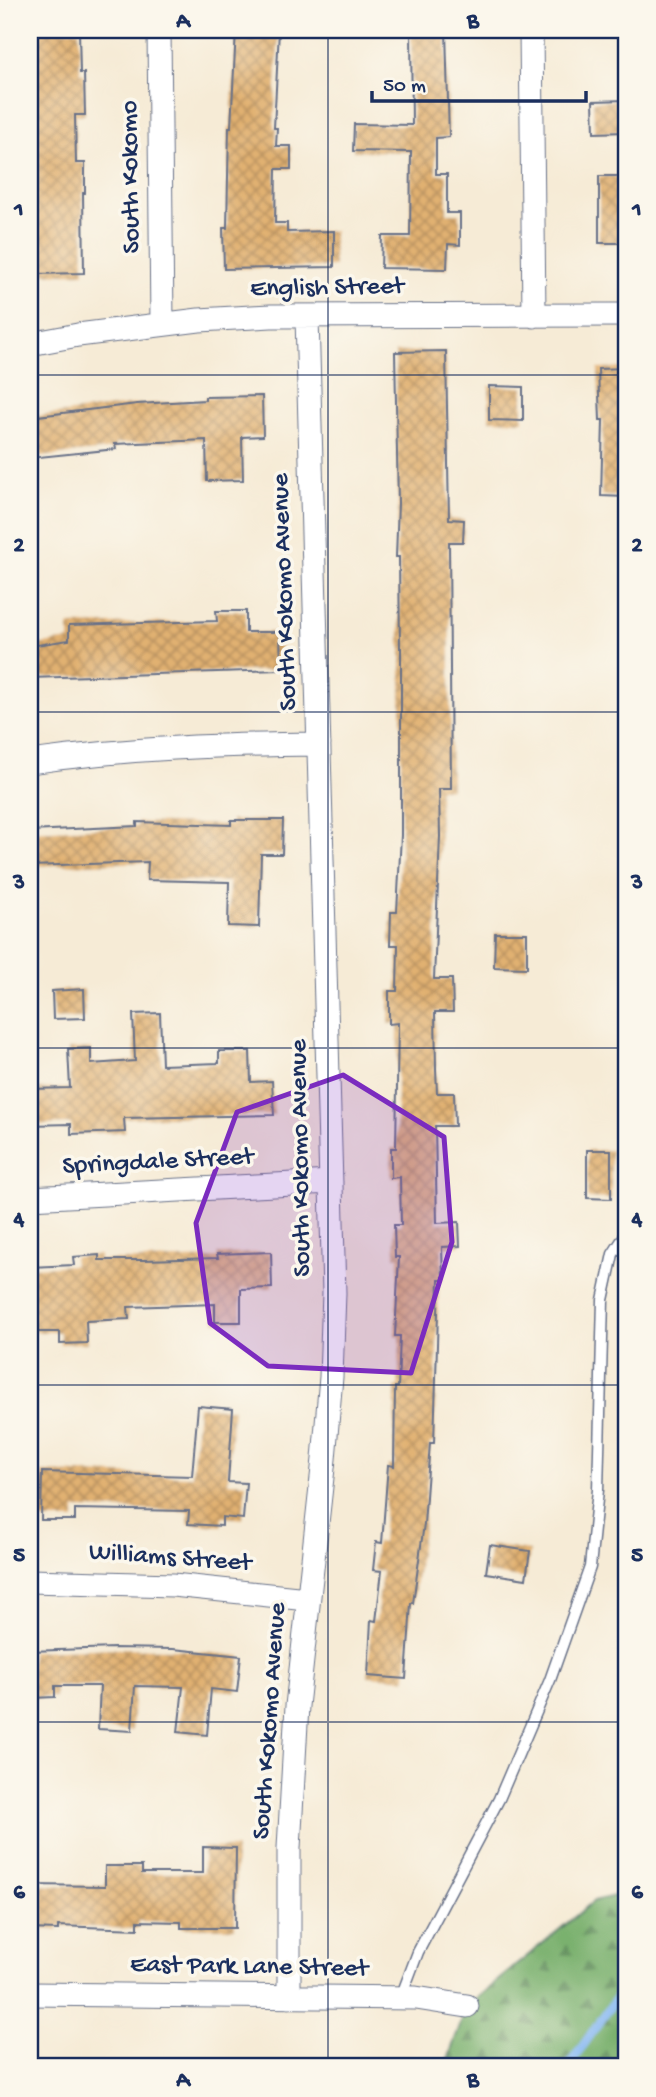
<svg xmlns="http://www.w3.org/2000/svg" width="656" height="2097" font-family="'Gochi Hand',sans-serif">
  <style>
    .forest { fill: url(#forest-firs); stroke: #4a7066; stroke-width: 2 }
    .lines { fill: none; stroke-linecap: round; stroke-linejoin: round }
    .stream { stroke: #86b8f3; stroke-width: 9 }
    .building { fill: url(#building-cross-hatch) }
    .service-casing { stroke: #687188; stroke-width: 13 }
    .minor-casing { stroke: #687188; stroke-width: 25 }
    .service { stroke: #fff; stroke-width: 10 }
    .minor { stroke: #fff; stroke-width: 23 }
    .marked { fill: #7b2cbf; fill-opacity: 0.2; stroke: #7b2cbf; stroke-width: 5; stroke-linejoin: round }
    .grid { fill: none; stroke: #1b2f5e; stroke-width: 2; stroke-opacity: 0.55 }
    .labels { text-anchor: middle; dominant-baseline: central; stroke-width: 7; stroke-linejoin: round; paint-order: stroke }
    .street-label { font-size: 26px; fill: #1b2f5e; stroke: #fbf7ec }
    .neatline { fill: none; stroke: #1b2f5e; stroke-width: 2.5 }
    .grid-label { font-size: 23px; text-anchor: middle; font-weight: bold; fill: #1b2f5e }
  </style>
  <defs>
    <pattern id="forest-firs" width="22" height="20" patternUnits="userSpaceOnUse" patternTransform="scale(1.75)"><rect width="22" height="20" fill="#7ab16e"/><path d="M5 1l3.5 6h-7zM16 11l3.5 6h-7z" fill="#63905e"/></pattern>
    <pattern id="building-cross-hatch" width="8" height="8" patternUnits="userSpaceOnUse" patternTransform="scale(1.75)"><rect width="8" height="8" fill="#e1b171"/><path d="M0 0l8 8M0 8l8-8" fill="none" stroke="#b69060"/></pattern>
  </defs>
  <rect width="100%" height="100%" fill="#fbf7ec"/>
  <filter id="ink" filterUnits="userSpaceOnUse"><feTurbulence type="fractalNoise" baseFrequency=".0143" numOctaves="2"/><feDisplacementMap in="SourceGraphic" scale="14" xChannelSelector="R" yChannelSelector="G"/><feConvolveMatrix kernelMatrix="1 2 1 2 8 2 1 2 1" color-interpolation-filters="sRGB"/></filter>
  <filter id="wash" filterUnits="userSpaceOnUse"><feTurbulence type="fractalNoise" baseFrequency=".00686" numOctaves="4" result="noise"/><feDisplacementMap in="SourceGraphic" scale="28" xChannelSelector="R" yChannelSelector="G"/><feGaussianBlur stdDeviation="1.57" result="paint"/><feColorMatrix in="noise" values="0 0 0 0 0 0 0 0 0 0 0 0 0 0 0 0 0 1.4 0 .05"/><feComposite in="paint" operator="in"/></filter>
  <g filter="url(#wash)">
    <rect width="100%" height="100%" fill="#f6ebd6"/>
    <!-- forest -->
    <path class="forest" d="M626 1893V2067H445L467 2006 594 1901Z"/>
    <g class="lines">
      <!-- stream -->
      <path class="stream" d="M568 2067 626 1984"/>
    </g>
    <g id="blocks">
      <!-- building -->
      <path class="building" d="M33 30H79L80 73H84L85 115H75L76 163H85V193H83L84 273 34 274Z
        M236 30H279L274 128H277L276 146H291V169H276L275 223H287V232L334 231V267L224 269 223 228H227L229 127H231Z
        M411 30H446L449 137 436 138V174H447V213H460V245L448 244 447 269 381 268 382 236H410L411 152 353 151 354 124 412 125Z
        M626 100V132L594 133 593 101Z
        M599 176H626V243H599Z
        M446 351 449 519 464 520 463 542H449L451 789H439L440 836 434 979H452L453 1012H435L436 1069 437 1093H454L455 1126H435L437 1223 459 1222 460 1246 442 1247 443 1280H439L434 1443H430L424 1524 413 1603H411L406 1679 368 1676 371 1620 376 1621 382 1571 373 1570 376 1542 382 1543 388 1465 394 1466 395 1387H398L400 1336H395L399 1257H395L394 1225H401L400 1177 391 1178V1148H396L398 1023 389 1024V991H397L398 945H390L391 912H397L401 835V648H400L399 557H396L398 503 395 352Z
        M626 368V497L601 496 603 420H600L598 369Z
        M489 386 523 387V421L489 420Z
        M262 396 263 436 242 437 243 480 207 481 206 440 115 444 116 449 30 458V417L137 404 205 400V397Z
        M216 611H246V632H280L281 670 30 678V646L69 640V625L217 621Z
        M231 820H283L282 854H261L259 927 228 926 229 882 147 880 148 862 30 866V831L137 826V822L231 825Z
        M495 933H527V968L494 967Z
        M84 989 85 1018 53 1019 52 991Z
        M160 1013 162 1065 219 1063V1051H250L251 1082 272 1081 274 1115 124 1118 125 1132 71 1134V1124L30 1125V1089L70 1088 68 1049 91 1048V1064L135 1061 133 1014Z
        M587 1150H611V1199L587 1198Z
        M271 1252 272 1288 241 1289V1322H215V1304L128 1307 129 1319 86 1321 87 1343 60 1344V1332H30V1267L74 1265 73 1257 99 1255V1260H143L218 1258 217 1254Z
        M198 1406 233 1409 228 1482 246 1483 243 1519 222 1517V1526L188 1524 189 1511 75 1509V1520H41L42 1472 192 1476Z
        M490 1545 530 1551 526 1579 486 1573Z
        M114 1648 173 1649 241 1656 237 1692 211 1689 207 1735 178 1732 183 1687 135 1686 132 1731 98 1729 100 1686H55V1697L32 1698 31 1651Z
        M203 1847 236 1848 235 1928H181V1922L138 1921V1929L58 1926V1930L30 1929V1885L105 1886V1866H142V1873H203Z"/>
    </g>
  </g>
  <g filter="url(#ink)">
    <use href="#blocks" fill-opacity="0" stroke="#687188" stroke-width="2"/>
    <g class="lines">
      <defs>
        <path id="service" d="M401 1997 418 1952 499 1799 550 1680 590 1567 598 1490 603 1300 613 1254 626 1234"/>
        <path id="minor" d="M159 30 162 324
          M531 30 534 316
          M30 344 78 335 199 320 271 316 626 315
          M30 762C126 748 222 745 319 744
          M30 1198 331 1182
          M30 1581 173 1585 307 1599
          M30 1994 416 1998 467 2006
          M289 1997V1848L297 1706 324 1459 331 1377 334 1293 307 317"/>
      </defs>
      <!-- service casing -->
      <use href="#service" class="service-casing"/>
      <!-- minor casing -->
      <use href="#minor" class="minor-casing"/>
      <!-- service -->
      <use href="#service" class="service"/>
      <!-- minor -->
      <use href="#minor" class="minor"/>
    </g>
  </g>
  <!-- marked area -->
  <path class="marked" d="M343 1075 444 1137 452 1242 411 1373 268 1366 210 1323 196 1223 237 1112Z"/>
  <!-- grid -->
  <path class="grid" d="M328 30V2067M30 375H626M30 712H626M30 1048H626M30 1385H626M30 1722H626"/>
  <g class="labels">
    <!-- street labels -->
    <g class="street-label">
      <text transform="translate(132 177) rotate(-91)">South Kokomo</text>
      <text transform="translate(327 289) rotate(-1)">English Street</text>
      <text transform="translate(286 592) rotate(-92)">South Kokomo Avenue</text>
      <text transform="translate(302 1158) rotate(-91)">South Kokomo Avenue</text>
      <text transform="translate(158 1163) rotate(-3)">Springdale Street</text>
      <text transform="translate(170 1559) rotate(4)">Williams Street</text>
      <text transform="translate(271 1721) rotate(-86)">South Kokomo Avenue</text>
      <text transform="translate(249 1968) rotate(1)">East Park Lane Street</text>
    </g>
  </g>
  <!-- margin -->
  <rect width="656" height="2097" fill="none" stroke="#fbf7ec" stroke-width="77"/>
  <!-- scale -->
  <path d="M372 91v10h214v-10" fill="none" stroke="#1b2f5e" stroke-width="3.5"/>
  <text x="383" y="91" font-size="21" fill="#1b2f5e" stroke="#fbf7ec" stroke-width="5" paint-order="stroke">50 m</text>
  <rect x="38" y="38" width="580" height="2020" class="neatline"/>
  <g class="grid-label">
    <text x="183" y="27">A</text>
    <text x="473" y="27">B</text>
    <text x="19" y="215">1</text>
    <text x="637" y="215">1</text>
    <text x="19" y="551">2</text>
    <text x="637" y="551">2</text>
    <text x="19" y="888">3</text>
    <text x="637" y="888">3</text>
    <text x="19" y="1225">4</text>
    <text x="637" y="1225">4</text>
    <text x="19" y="1561">5</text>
    <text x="637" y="1561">5</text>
    <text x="19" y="1898">6</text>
    <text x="637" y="1898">6</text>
    <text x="183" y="2086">A</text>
    <text x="473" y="2086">B</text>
  </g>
</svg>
